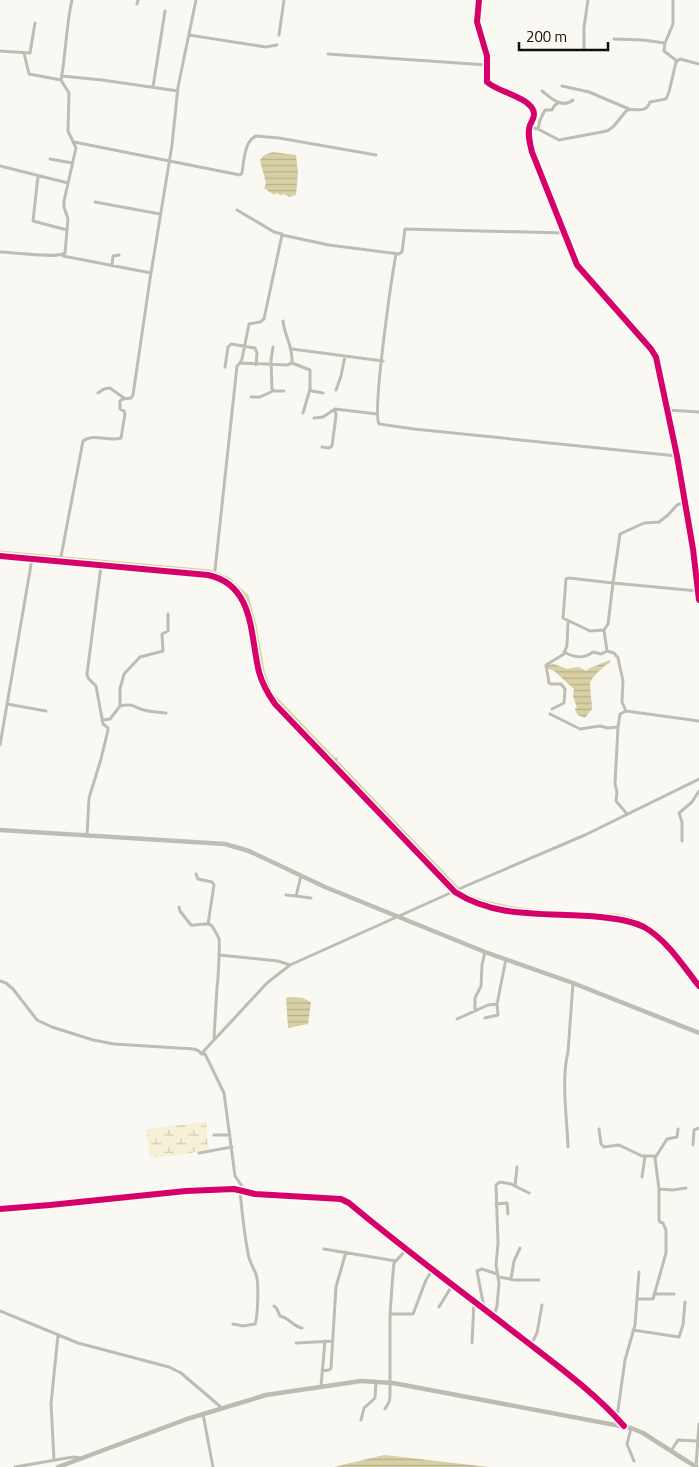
<svg xmlns="http://www.w3.org/2000/svg" width="699" height="1467" font-family="'Titillium Web',sans-serif">
  <style>
    .wetland { fill: url(#wetland-marsh) }
    .water { fill: url(#water-rules) }
    .lines { fill: none; stroke-linecap: round; stroke-linejoin: round }
    .canal { stroke: #d8cfa4; stroke-width: 3 }
    .minor { stroke: #bebdb5; stroke-width: 3 }
    .tertiary { stroke: #bebdb5; stroke-width: 4.5 }
    .secondary { stroke: #bdbcb2; stroke-width: 4.5 }
    .cycleway-casing { stroke: #fcfaef; stroke-width: 9 }
    .cycleway { stroke: #d6006c; stroke-width: 6 }
  </style>
  <defs>
    <pattern id="wetland-marsh" width="20" height="14" patternUnits="userSpaceOnUse" patternTransform="scale(1.25)"><rect width="20" height="14" fill="#f5f0d6"/><path d="M1 5h8M5 5V1M11 12h8M15 12V8" fill="none" stroke="#d1cdb6"/></pattern>
    <pattern id="water-rules" width="6" height="5" patternUnits="userSpaceOnUse" patternTransform="scale(1.25)"><rect width="6" height="5" fill="#d8cfa4"/><path d="M0 2.5h6" fill="none" stroke="#b8b18c"/></pattern>
  </defs>
  <rect width="100%" height="100%" fill="#f9f8f2"/>
  <!-- wetland -->
  <path class="wetland" d="M206 1122 208 1149 186 1154 150 1158 146 1129Z"/>
  <!-- water -->
  <path class="water" d="M273 152 296 155 298 173 296 195 289 197 284 194 281 195 276 193 274 195 264 188 266 183 260 160 264 155Z
    M610 660V663C606 664 590 678 590 684 590 692 592 701 592 709L585 718C579 716 576 715 575 708H577L573 696 574 689 554 671 547 668V665L554 664 567 669 579 667 586 671 590 668Z
    M290 997 303 998 311 1002 308 1024 288 1028 286 998Z
    M384 1455 489 1467H334Z"/>
  <g class="lines">
    <!-- canal -->
    <path class="canal" d="M0 552 210 571 229 579 247 596 255 625 263 671 271 693 463 894C509 914 568 912 617 915 663 924 672 949 699 982"/>
    <!-- minor -->
    <path class="minor" d="M673 0V24L665 43 664 51 677 61
      M137 4 138 0
      M189 35 266 47 277 45
      M279 35 284 0
      M614 39 643 40 665 43
      M584 50V27L588 0
      M0 51 30 53 35 23
      M24 53 29 74 61 80
      M328 54 487 65
      M62 76 102 80 178 91
      M562 86 589 92 629 109
      M153 87 165 11
      M542 91C551 98 562 109 573 100
      M529 127 538 129 559 140 607 131 613 127 627 110C636 108 646 114 650 102L666 99 669 92 676 62 680 59 699 64
      M538 129 540 120 545 110H552L554 106 558 103
      M74 142 240 175 242 173C244 162 244 141 256 136L279 138 376 155
      M50 159 72 163
      M0 166 68 183
      M38 176 33 221 67 230
      M95 202 160 214
      M237 210 274 232 282 234
      M0 252C12 252 58 259 65 253L68 219 64 207V201L76 148 68 131 69 93 61 80C66 53 66 26 72 0
      M396 254C392 276 372 411 379 424L414 429 677 456
      M63 256 151 273
      M112 266 113 256 119 255
      M273 347 271 360 272 389 275 391H284
      M292 349 383 361
      M240 363 287 365 292 363C293 346 285 338 283 321
      M292 363 310 370V389L312 391 323 393
      M225 367 228 347 231 344 255 348 257 353 256 365
      M336 390 341 376 345 356
      M98 393 104 389 110 388 124 398
      M251 397H260L273 391
      M667 410 699 412
      M303 413 310 389
      M314 418 323 417 335 409 377 414
      M322 447 329 448 332 446 336 416 335 409
      M0 556 208 575C255 585 250 636 259 672 262 683 268 694 275 704L455 892C498 920 551 912 600 917 615 919 630 920 644 927 667 940 683 966 699 986
      M60 562 83 441C93 433 109 442 121 438L125 414 124 411 120 409V401L123 399 131 398 133 395 150 279 172 145 178 87 196 0
      M215 570 237 366 240 363 242 359 249 324 260 322 264 319 282 235 329 245 399 254 402 252 405 229 564 233
      M604 630 590 631 563 618 566 579 569 578 613 583 620 534 644 523 659 522 668 515 677 505 685 502
      M564 652C575 658 584 659 593 652L601 654 607 651
      M7 704 46 711
      M120 706C133 703 133 707 144 710 151 712 159 712 166 713
      M552 709 564 703 565 689 561 684H551L549 683 546 665 564 654 567 645 568 622
      M626 711 622 702 623 681 618 658 614 653 607 651 604 630 608 624 613 583 698 591
      M550 714 580 729 600 726 608 728 618 727
      M103 720 110 719 120 706V689L124 674 140 657 163 651 162 634 168 631V614
      M0 745 32 559
      M332 764 336 759
      M627 814 616 801 617 792 615 784 618 727 620 714 626 711 699 721
      M87 835 89 798 101 759 108 730V728L103 724 96 686 88 678 87 674 101 566
      M682 841V822L679 813 692 802 699 791
      M196 874 198 879 212 882 214 885 208 924
      M301 876 296 896 311 898
      M286 895 296 896
      M179 907 180 911 191 925C196 926 206 922 211 925 213 927 218 936 219 939 220 943 218 984 217 987L214 1038
      M219 955 278 961 290 965
      M0 981 6 983 13 989 37 1020 52 1027 93 1040 114 1044 194 1049 199 1051 201 1054H205L224 1093 235 1176 246 1192
      M475 1011V998L481 986 482 965 485 952
      M485 1018 498 1015 497 1004
      M457 1019 488 1005 497 1004 506 959
      M201 1054 267 983 290 965 468 885 585 835 699 779
      M599 1129 601 1144 604 1147 619 1145 642 1156H656
      M214 1135H230
      M693 1145 694 1130 699 1128
      M568 1147C567 1118 561 1079 568 1052L573 983
      M199 1153 232 1147
      M642 1177 645 1156
      M515 1186 517 1167
      M659 1189 673 1190 686 1188
      M496 1204 507 1203 508 1214
      M0 1209 50 1205 186 1191 234 1189 255 1194 341 1199 349 1203C405 1250 465 1293 523 1339 558 1366 594 1393 624 1426
      M324 1249 396 1261
      M499 1277 515 1280H539
      M511 1279 514 1261 520 1248
      M655 1294H674
      M638 1299H653L666 1253V1230L663 1223 660 1222 659 1220V1189L655 1158 667 1139 677 1137 678 1129
      M274 1306 277 1309 280 1316C290 1318 292 1326 302 1328
      M439 1307 453 1284
      M484 1308 477 1271 482 1269 497 1274
      M0 1311 78 1343 169 1367 181 1373 222 1408
      M390 1314H413L426 1280 433 1269
      M494 1316 497 1306 499 1283 496 1265 498 1243 496 1185 500 1182 511 1184 529 1193
      M233 1324 243 1326 255 1324C258 1316 259 1283 256 1274 253 1267 249 1261 248 1253 244 1232 242 1212 240 1191
      M633 1330 679 1337 683 1325 685 1302
      M296 1343 333 1341
      M472 1343 474 1301
      M531 1345 537 1333 542 1305
      M322 1371 329 1370 331 1368 336 1287 346 1252
      M321 1386 325 1341
      M385 1409 389 1402 390 1397V1314L393 1273 394 1263 406 1250
      M203 1414 213 1467
      M617 1417 625 1360 635 1325 639 1272
      M361 1420 364 1408 375 1398 376 1382
      M631 1428 627 1444 634 1461
      M671 1451 678 1440 697 1441
      M54 1460 51 1404 58 1335
      M696 1466 699 1424
      M15 1467 73 1457 81 1458"/>
    <!-- tertiary -->
    <path class="tertiary" d="M479 0 477 22 487 56V82C497 92 534 98 534 114 534 118 532 121 530 125 527 133 530 144 532 152L577 265 651 349 656 357 677 456 693 549 699 600
      M0 830 225 844 249 851 325 887 485 952 573 983 699 1033"/>
    <!-- secondary -->
    <path class="secondary" d="M58 1467 187 1419 266 1395 361 1381 393 1383 631 1428 643 1433 696 1467"/>
    <defs>
      <path id="cycleway" d="M479 0 477 22 487 56V82C497 92 534 98 534 114 534 118 532 121 530 125 527 133 530 144 532 152L577 265 651 349 656 357 677 456 693 549 699 600
        M0 556 208 575C255 585 250 636 259 672 262 683 268 694 275 704L455 892C498 920 551 912 600 917 615 919 630 920 644 927 667 940 683 966 699 986
        M0 1209 50 1205 186 1191 234 1189 255 1194 341 1199 349 1203C405 1250 465 1294 523 1339 558 1366 595 1393 624 1426"/>
    </defs>
    <!-- cycleway casing -->
    <use href="#cycleway" class="cycleway-casing"/>
    <!-- cycleway -->
    <use href="#cycleway" class="cycleway"/>
  </g>
  <!-- scale -->
  <path d="M519 42v8h89v-8" fill="none" stroke="#0f0e0b" stroke-width="2.5"/>
  <text x="526" y="42" font-size="15" fill="#0f0e0b" stroke="#fcfaef" stroke-width="4" paint-order="stroke">200 m</text>
</svg>
